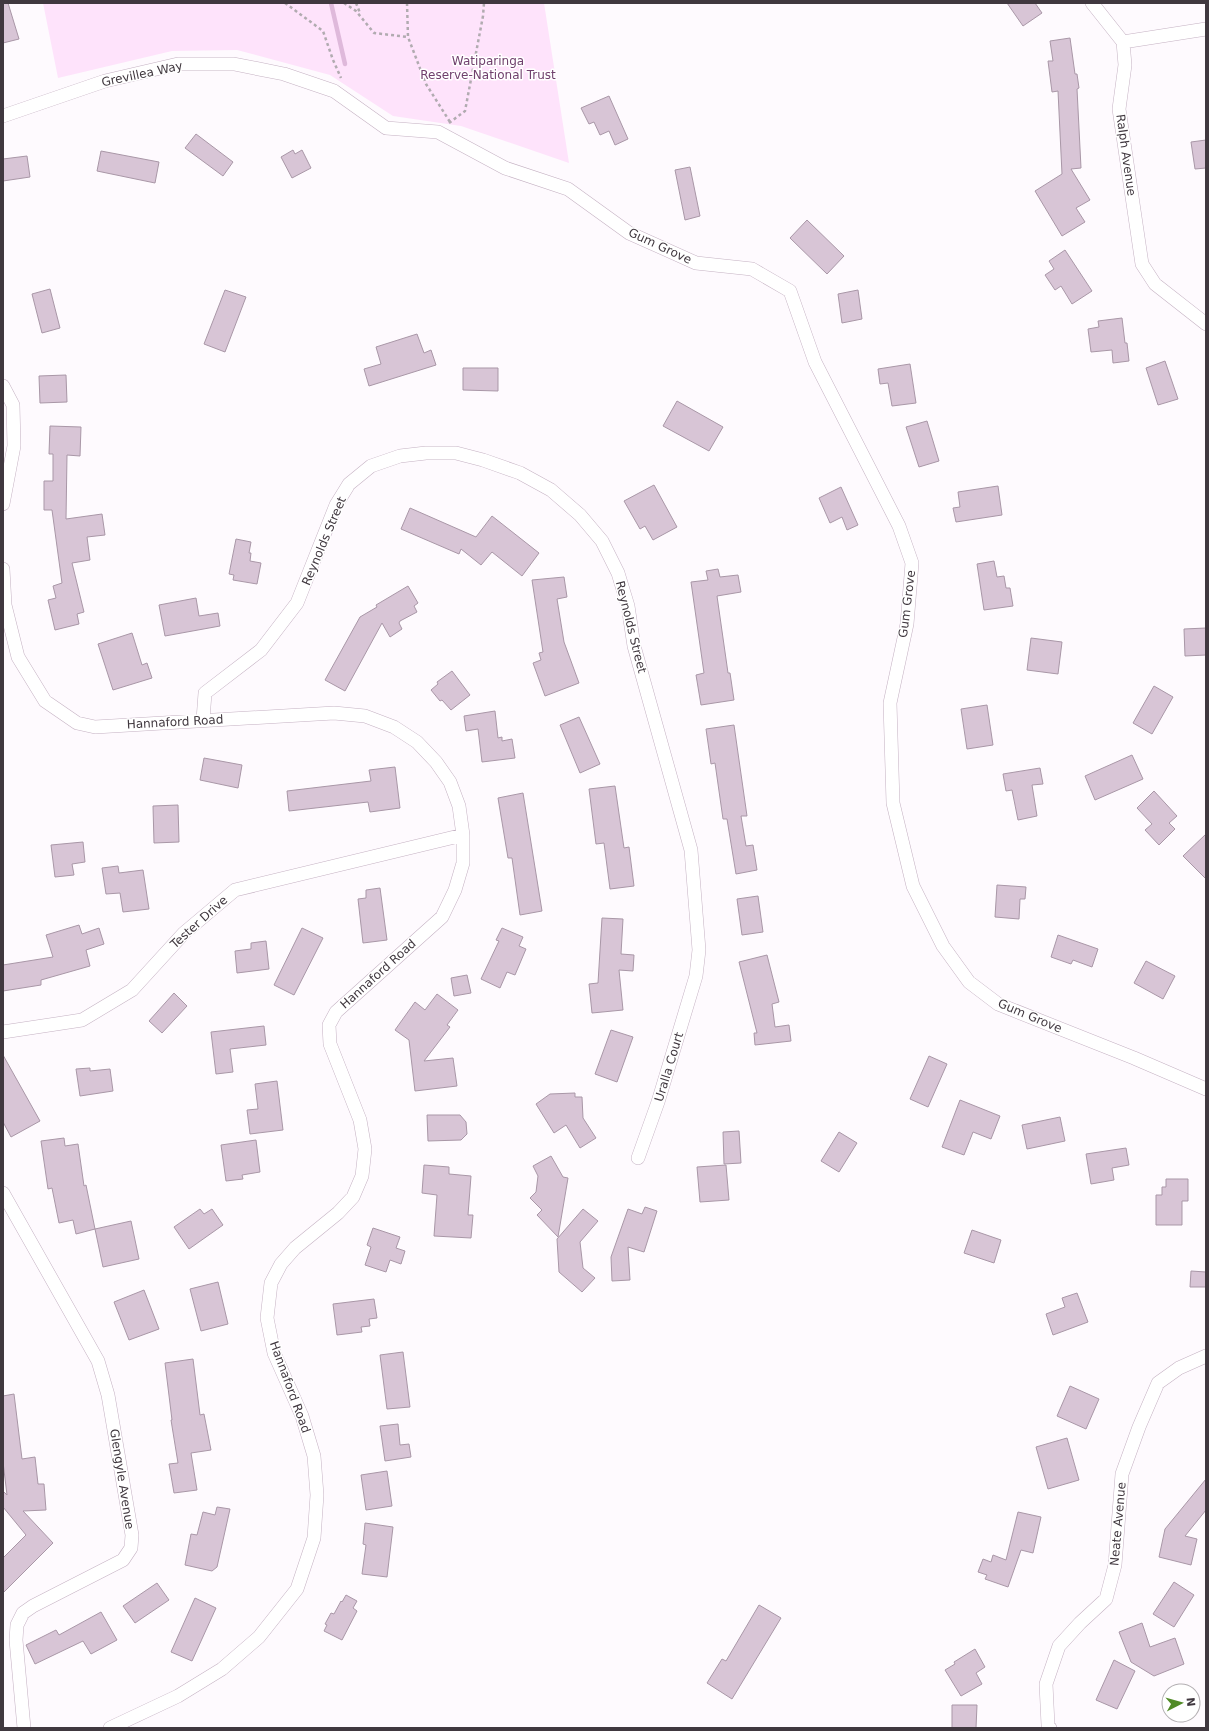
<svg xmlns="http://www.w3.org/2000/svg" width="1209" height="1731" font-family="'DejaVu Sans',sans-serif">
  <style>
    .green { fill: #fee3fb }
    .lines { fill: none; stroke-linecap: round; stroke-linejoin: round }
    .stream { stroke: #dfb9db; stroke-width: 4.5 }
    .building { fill: #d8c5d6; stroke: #a997a7 }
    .minor-casing { stroke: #c5b2c3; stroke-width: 14 }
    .path { stroke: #b1abb0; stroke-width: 2.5; stroke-dasharray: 3 3; stroke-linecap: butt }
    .minor { stroke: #fff; stroke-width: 13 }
    .labels { text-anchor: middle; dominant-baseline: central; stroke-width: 3; stroke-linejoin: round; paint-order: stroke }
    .park-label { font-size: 12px; fill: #70406d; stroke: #fff }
    .street-label { font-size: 12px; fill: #40383f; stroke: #fff }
  </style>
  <rect width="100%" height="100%" fill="#fefafe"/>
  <!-- green -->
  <path class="green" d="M43 3H544L569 163 461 126 393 116 330 75 237 50 172 51 58 78Z"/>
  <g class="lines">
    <!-- stream -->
    <path class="stream" d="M331 3 345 64"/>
  </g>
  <!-- building -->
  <path class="building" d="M3 3H8L19 39 3 43Z
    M1007 3H1035L1042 13 1023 26Z
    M1070 38 1075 74H1077L1079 88 1077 89 1081 168 1071 169 1090 200 1076 208 1085 222 1062 236 1035 191 1062 174 1058 91 1052 92 1048 61H1053L1050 41Z
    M609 96 628 139 615 145 609 131 600 135 594 122 589 124 581 108Z
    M196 134 233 162 223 176 185 148Z
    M1206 140V168L1195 169 1191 142Z
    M293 150 295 154 302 150 311 168 292 178 281 157Z
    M101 151 159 162 155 183 97 171Z
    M27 156 30 177 3 181V159Z
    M690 167 700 216 685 220 675 170Z
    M807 220 844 256 827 274 790 238Z
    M1065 250 1092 291 1072 304 1061 286 1055 290 1045 275 1054 269 1049 261Z
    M50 289 60 328 42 333 32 294Z
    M225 290 246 297 225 352 204 344Z
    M858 290 862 319 842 323 838 294Z
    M1122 318 1125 343H1127L1129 361 1113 363 1112 350 1091 352 1088 329 1099 327 1098 321Z
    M417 334 424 353 431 350 436 365 369 386 364 369 381 364 376 347Z
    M1165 361 1178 399 1158 405 1146 368Z
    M910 364 916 403 892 406 888 383 880 384 878 369Z
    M463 368H498V391L463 390Z
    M66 375 67 402 40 403 39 376Z
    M677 401 723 427 709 451 663 426Z
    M927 421 939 461 919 467 906 427Z
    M50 426 81 427 80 456 67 455 66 519 102 514 105 535 87 537 90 560 72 563 84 612 77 614 79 624 55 630 48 600 56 598 53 586 62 583 52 510H44V481H53V454H49Z
    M654 485 677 527 653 540 645 526 640 529 624 501Z
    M998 486 1002 515 956 522 953 508 960 507 958 492Z
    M841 487 858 525 847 530 842 517 830 523 819 498Z
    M410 508 476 537 492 516 539 553 522 576 492 552 481 565 461 549 459 554 401 529Z
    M236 539 251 542 249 553H251L250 561 261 563 257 584 233 580 234 575 229 574Z
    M994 561 997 577 1004 576 1006 588H1010L1013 606 984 610 977 564Z
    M718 569 720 577 738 575 741 592 717 596 728 673H730L734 700 701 705 696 675 704 673 691 582 708 580 706 571Z
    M564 577 567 597 557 599 564 642 579 683 545 696 533 663 541 660 539 653 543 652 532 580Z
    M408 586 418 603 414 606 417 612 400 621 399 623 402 629 390 637 382 623 345 691 325 680 360 617 377 607 376 605Z
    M196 598 199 616 218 613 220 626 165 636 159 605Z
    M1206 628V655L1185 656 1184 629Z
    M132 633 142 665 147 663 152 678 113 690 98 644Z
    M1031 638 1062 642 1058 674 1027 670Z
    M452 671 470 695 451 710 442 700 440 701 431 690 438 684 437 682Z
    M1154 686 1173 697 1152 734 1133 723Z
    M987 705 993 745 967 749 961 709Z
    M495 711 498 738 502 737V741L512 739 515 758 482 762 478 729 466 731 464 716Z
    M579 717 600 764 580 773 560 725Z
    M734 725 747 816H741L746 846 753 845 757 870 736 874 727 819H723L715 763 711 764 706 729Z
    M1132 755 1143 779 1095 800 1085 776Z
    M204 758 242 765 238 788 200 780Z
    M395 767 400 808 370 812 368 802 289 811 287 791 371 781 369 770Z
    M1040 768 1043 784 1032 785 1037 816 1018 820 1012 790 1006 791 1003 774Z
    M615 786 624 848 629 847 634 886 610 889 604 843 596 844 589 789Z
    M1154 791 1177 816 1169 823 1175 829 1159 845 1145 830 1152 824 1137 808Z
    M523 793 542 911 520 915 512 858H508L498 798Z
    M178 805 179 842 154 843 153 806Z
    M1206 834V879L1183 856Z
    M83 842 85 862 72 864 74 875 55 877 51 845Z
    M118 866 119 873 143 870 149 909 123 912 120 893 106 894 102 868Z
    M997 885 1026 887 1025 899H1020L1019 919 995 917Z
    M380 888 387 940 363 943 358 899 366 898V890Z
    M758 896 763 932 742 935 737 899Z
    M602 918 623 919 621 954 634 955 633 971 619 970 623 1010 592 1013 589 984 598 983Z
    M79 925 82 934 99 928 104 944 86 950 90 966 41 980V985L3 991V965L53 957 46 935Z
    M302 928 323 938 294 995 274 985Z
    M502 928 523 937 519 946 526 949 515 975 507 972 500 988 481 979 499 941 496 940Z
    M1058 935 1098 949 1092 967 1073 960 1071 964 1051 957Z
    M266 941 269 969 237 973 235 951 251 949V943Z
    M767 955 779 1002 772 1004 775 1027 789 1025 791 1041 755 1045 754 1033H757L739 962Z
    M1146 961 1175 976 1163 999 1134 983Z
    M467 975 471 993 454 996 451 978Z
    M174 993 187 1006 162 1033 149 1021Z
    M437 994 458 1010 447 1025 450 1027 424 1061 453 1058 457 1086 415 1091 409 1040 395 1030 415 1002 425 1010Z
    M264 1026 266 1045 230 1049 233 1072 216 1074 211 1032Z
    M611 1030 633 1037 617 1082 595 1074Z
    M3 1055 40 1121 11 1137 3 1122Z
    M929 1056 947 1064 928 1107 910 1099Z
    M90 1068V1071L110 1069 113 1091 80 1096 76 1069Z
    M277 1081 283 1130 250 1134 247 1110 258 1109 255 1084Z
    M575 1093V1097H582L583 1118 596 1138 580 1148 566 1125 554 1133 536 1104 550 1094Z
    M960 1100 1000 1116 991 1139 973 1132 964 1155 942 1147Z
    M427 1115H460L466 1122 467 1134 461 1140 428 1141Z
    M1060 1117 1065 1141 1027 1149 1022 1125Z
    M739 1131 741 1163 724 1164 723 1132Z
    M839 1132 857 1143 839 1172 821 1161Z
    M64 1138 65 1146 78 1144 84 1186 86 1185 95 1229 76 1234 73 1220 59 1223 52 1188 48 1189 41 1141Z
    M256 1140 260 1172 242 1175 243 1179 226 1181 221 1145Z
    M1126 1148 1129 1165 1112 1168 1114 1180 1091 1184 1086 1154Z
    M551 1156 563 1177 568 1178 558 1237 537 1215 542 1210 530 1198 536 1192 538 1176 533 1166Z
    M424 1165 449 1167V1174L471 1176 468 1215H473L471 1238 434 1236 437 1195 422 1193Z
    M726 1165 729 1200 700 1202 697 1167Z
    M1166 1179H1188V1201H1182V1225H1156V1195H1162V1187H1166Z
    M645 1207 657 1211 644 1252 628 1247 630 1280 612 1281 611 1257 628 1209 642 1214Z
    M200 1209 204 1214 212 1209 223 1225 189 1249 174 1227Z
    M583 1209 598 1221 580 1242 583 1268 595 1278 582 1292 559 1272 557 1239Z
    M131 1221 139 1259 103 1267 95 1229Z
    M373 1228 400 1237 396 1248 405 1251 401 1264 390 1260 386 1272 365 1265 371 1247 367 1245Z
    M972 1230 1001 1240 994 1263 964 1253Z
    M1191 1271 1206 1272V1287H1190Z
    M218 1282 228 1324 201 1331 190 1289Z
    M144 1290 159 1329 129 1340 114 1302Z
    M1077 1293 1088 1322 1053 1335 1046 1314 1065 1307 1062 1298Z
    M374 1299 377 1318 369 1319 370 1326 361 1327 362 1332 337 1335 333 1304Z
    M403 1352 410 1407 387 1409 380 1355Z
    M193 1359 200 1415 204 1414 211 1450 191 1453 197 1490 174 1493 169 1464 178 1463 171 1420H172L165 1363Z
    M1070 1386 1099 1399 1086 1429 1057 1416Z
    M14 1394 22 1459 35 1457 38 1484H44L46 1510 23 1511 53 1543 3 1593V1558L26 1535 3 1507V1491L7 1495 3 1462V1396Z
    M398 1424 400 1445 409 1444 411 1457 385 1461 380 1426Z
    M1067 1438 1079 1480 1048 1489 1036 1447Z
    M387 1471 392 1506 366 1510 361 1475Z
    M1206 1479V1510L1185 1536 1197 1539 1191 1565 1159 1557 1165 1529Z
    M217 1507 230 1509 217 1567 212 1571 185 1565 191 1534 197 1535 203 1512 215 1515Z
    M1018 1512 1041 1517 1033 1553 1021 1550 1008 1587 985 1579 987 1575 978 1572 983 1559 991 1562 993 1555 1006 1560Z
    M365 1523 393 1527 387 1577 362 1574 366 1545 363 1544Z
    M1174 1582 1194 1595 1174 1627 1153 1614Z
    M157 1583 169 1600 135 1623 123 1606Z
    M346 1595 357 1601 353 1608 357 1611 342 1640 324 1631 327 1625 325 1624 331 1613 334 1614 341 1601 342 1602Z
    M195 1598 216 1608 192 1661 171 1652Z
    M759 1605 781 1618 732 1699 707 1683 722 1659 726 1661Z
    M101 1612 117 1640 91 1654 83 1641 35 1664 26 1645 56 1630 59 1635Z
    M1142 1623 1150 1647 1175 1638 1184 1664 1154 1676 1131 1662 1119 1632Z
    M975 1649 985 1667 976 1673 982 1684 961 1696 945 1670 955 1664 954 1662Z
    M1114 1660 1135 1671 1117 1709 1096 1700Z
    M952 1705H977L976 1728H952Z"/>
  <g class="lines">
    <defs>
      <path id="minor" d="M1092 3 1123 42
        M1206 29 1123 42 1125 65 1119 109 1142 264 1155 284 1206 324
        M3 116 105 81 178 64H234L284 74 334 91 386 128 438 132 505 168 568 189 629 233 696 263 752 269 790 291 815 362 899 526 912 563 907 624 890 703 893 803 913 886 943 946 969 982 998 1004 1134 1058 1206 1089
        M3 386 13 405 14 446 3 504
        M3 569 5 605 18 657 45 701 77 723 95 727 334 713 365 716 394 727 417 742 436 762 450 782 459 806 463 835V863L455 890 442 917 336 1012 329 1025 330 1044 360 1120 365 1149 362 1176 353 1197 338 1213 295 1248 281 1264 271 1283 267 1318 274 1353 302 1416 314 1456 317 1495 314 1538 297 1589 259 1637 222 1669 178 1696 110 1728
        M203 720 205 693 261 650 297 603 336 505 349 484 371 466 400 456 426 453H456L483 460 520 473 551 490 580 515 602 541 618 573 628 606 634 646 691 850 699 950 696 976 658 1102 638 1158
        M3 1032 82 1020 132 990 184 933 235 890 463 835
        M3 1193 98 1361 108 1395 132 1535 131 1548 123 1560 33 1606 23 1613 17 1625 16 1640 24 1728
        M1050 1728 1048 1725 1046 1684 1059 1646 1080 1623 1106 1599 1115 1565 1122 1474 1139 1427 1158 1383 1179 1368 1206 1356"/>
    </defs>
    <!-- minor casing -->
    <use href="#minor" class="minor-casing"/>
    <!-- path -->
    <path class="path" d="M285 3 323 31 333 60 341 78
      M344 3 356 11 374 33 408 37
      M356 3 360 13
      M407 3 408 37 426 84 450 122
      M449 123 465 111 483 16 484 3"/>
    <!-- minor -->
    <use href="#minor" class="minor"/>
  </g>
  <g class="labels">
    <!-- park labels -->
    <g class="park-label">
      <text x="488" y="61">Watiparinga<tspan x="488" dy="14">Reserve-National Trust</tspan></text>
    </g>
    <!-- street labels -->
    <g class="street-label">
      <text transform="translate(142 74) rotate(-12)">Grevillea Way</text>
      <text transform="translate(1126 155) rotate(82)">Ralph Avenue</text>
      <text transform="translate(660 246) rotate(25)">Gum Grove</text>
      <text transform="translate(324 541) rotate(-67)">Reynolds Street</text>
      <text transform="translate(907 604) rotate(-83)">Gum Grove</text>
      <text transform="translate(631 627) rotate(76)">Reynolds Street</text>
      <text transform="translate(175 722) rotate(-3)">Hannaford Road</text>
      <text transform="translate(199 922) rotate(-42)">Tester Drive</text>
      <text transform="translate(378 974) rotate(-42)">Hannaford Road</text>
      <text transform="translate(1030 1016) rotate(23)">Gum Grove</text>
      <text transform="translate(669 1067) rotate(-73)">Uralla Court</text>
      <text transform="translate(290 1387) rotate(70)">Hannaford Road</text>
      <text transform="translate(122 1479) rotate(81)">Glengyle Avenue</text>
      <text transform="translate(1118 1524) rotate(-85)">Neate Avenue</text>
    </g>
  </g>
  <!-- border -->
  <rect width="1209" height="1731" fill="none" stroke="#40383f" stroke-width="8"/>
  <!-- north arrow -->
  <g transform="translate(1181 1703) rotate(84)"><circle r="19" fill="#ffffff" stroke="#b3afb2"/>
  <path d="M0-3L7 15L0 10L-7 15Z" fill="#518b27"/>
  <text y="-6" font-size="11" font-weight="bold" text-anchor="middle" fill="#40383f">N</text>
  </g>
</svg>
